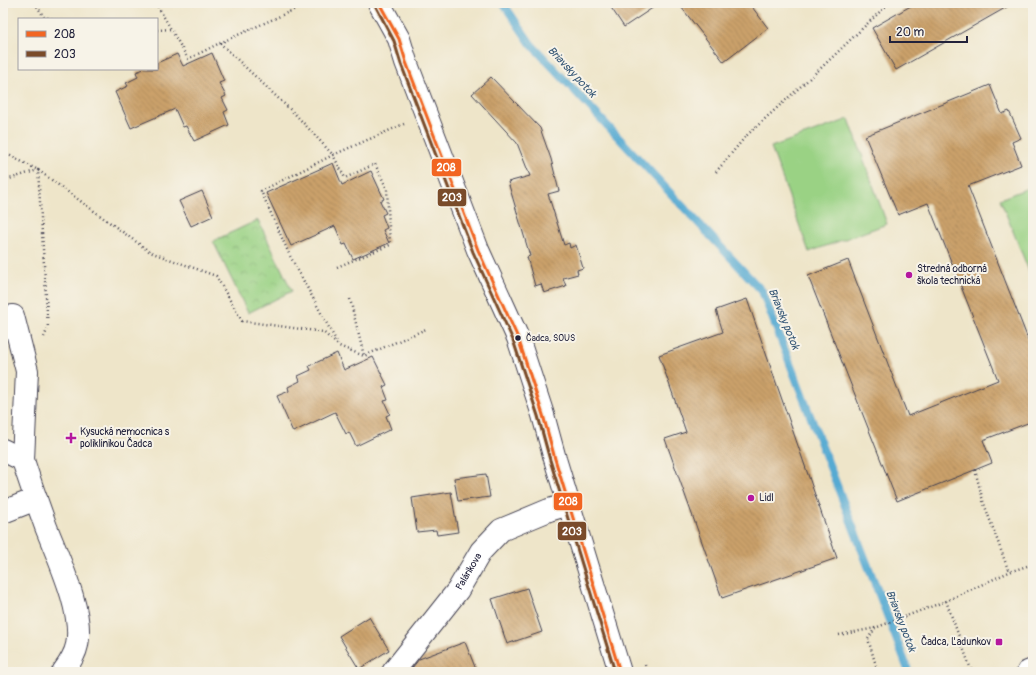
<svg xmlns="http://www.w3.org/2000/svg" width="1036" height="675" font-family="Pangolin,sans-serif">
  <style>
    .grass { fill: #9ad284; stroke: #5e7a60 }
    .park { fill: url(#park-crowns); stroke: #5e7a60 }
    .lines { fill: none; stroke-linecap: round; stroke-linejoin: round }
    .stream { stroke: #56aad2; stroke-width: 8 }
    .building { fill: url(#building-back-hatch) }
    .minor-casing { stroke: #413f50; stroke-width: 24 }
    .major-casing { stroke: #413f50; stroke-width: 24 }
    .path { stroke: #413f50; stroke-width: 2.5; stroke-dasharray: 1 3; stroke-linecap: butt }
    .minor { stroke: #fff; stroke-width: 22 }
    .major { stroke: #fff; stroke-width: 22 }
    .bus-1-casing { stroke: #f7f3e8; stroke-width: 6 }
    .bus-2-casing { stroke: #f7f3e8; stroke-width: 6 }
    .bus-1 { stroke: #f26522; stroke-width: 3 }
    .bus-2 { stroke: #7a4b2a; stroke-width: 3 }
    .poi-dot { fill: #b5179e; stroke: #f7f3e8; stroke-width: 1.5 }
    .bus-dot { fill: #22223b; stroke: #f7f3e8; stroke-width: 1.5 }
    .labels { text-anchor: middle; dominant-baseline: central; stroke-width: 4; stroke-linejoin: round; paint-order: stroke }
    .bus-label { font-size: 9px; fill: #22223b; stroke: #f7f3e8; text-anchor: start }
    .poi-label { font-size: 10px; fill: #22223b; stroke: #f7f3e8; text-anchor: start }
    .street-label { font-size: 10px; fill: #22223b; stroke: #f7f3e8 }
    .water-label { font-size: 11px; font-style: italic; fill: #375877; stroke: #f7f3e8 }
    .line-badge { stroke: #f7f3e8; stroke-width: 1.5 }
    .badge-label { font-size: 11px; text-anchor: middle; font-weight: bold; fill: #fff }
  </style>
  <defs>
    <pattern id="park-crowns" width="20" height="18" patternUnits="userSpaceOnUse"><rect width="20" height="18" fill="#9ad284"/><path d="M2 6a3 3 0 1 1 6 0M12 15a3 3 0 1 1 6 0" fill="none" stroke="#84b473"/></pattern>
    <pattern id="building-back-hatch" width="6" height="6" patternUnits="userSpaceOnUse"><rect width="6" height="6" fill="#cba16a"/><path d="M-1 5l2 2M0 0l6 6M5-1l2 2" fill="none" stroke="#a48358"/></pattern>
  </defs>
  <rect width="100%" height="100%" fill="#f7f3e8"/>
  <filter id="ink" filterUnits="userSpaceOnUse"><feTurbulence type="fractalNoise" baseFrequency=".025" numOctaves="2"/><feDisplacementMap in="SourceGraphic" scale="8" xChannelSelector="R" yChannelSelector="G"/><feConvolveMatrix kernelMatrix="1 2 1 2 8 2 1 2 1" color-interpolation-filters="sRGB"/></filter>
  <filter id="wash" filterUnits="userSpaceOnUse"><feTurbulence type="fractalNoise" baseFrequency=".012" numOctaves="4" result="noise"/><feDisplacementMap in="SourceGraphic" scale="16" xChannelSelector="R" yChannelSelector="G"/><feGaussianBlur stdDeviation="0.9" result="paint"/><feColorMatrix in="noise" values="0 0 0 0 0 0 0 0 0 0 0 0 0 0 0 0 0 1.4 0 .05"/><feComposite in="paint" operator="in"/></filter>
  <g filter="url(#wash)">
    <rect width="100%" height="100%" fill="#eee5c9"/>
    <!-- grass -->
    <path class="grass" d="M849 119 887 224 809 252 771 147Z
      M1033 186V281L1000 199Z"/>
    <!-- park -->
    <path class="park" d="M258 220 292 291 248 313 213 241Z"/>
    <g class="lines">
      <!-- stream -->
      <path class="stream" d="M503 3 531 44 762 291 909 672"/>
    </g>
    <g id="blocks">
      <!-- building -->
      <path class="building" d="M608 3H660L624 27Z
        M678 3H749L768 28 724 62Z
        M916 3H1014L896 70 872 28Z
        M212 53 224 81 219 83 226 96 222 98 228 110 224 112 229 125 194 141 186 126 183 127 175 109 131 128 115 92 128 86 126 83 138 77 136 72 144 69H157V63L177 54 183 66Z
        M491 77 540 128 551 159 559 191 548 194 564 245 569 243 570 248 576 245 583 268 577 270 578 274 563 278 566 286 544 293 541 284 535 286 527 257 530 256 508 182 530 176 517 143 472 94Z
        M990 85 1002 114 1009 111 1021 138 1012 142 1021 165 968 186 1033 352V421L983 440 992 463 897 501 808 276 848 260 908 416 998 380 928 203 898 215 865 136Z
        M333 163 342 185 371 171 384 199 380 201 386 213 382 215 387 228 383 230 389 243 353 259 346 244 343 245 335 226 291 246 266 193Z
        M202 191 213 216 191 226 179 201Z
        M747 299 837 558 722 598 665 439 686 432 659 355 723 332 716 310Z
        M337 353 344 370 373 357 387 385 383 387 388 400 384 401 390 414 386 416 391 429 356 446 349 432 346 434 335 412 293 432 277 396 289 391 288 387 300 381 298 376 311 370 309 366Z
        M486 474 490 497 458 501 454 478Z
        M451 492 458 532 437 535 436 530 417 532 412 498Z
        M527 588 542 632 507 644 492 599Z
        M369 617 389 650 359 669 339 636Z
        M465 642 477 672H409L419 659Z"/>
    </g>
  </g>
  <g filter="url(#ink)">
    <use href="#blocks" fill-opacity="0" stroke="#413f50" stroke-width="1"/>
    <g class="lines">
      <defs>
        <g id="minor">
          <path d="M379 3 399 39 406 62 478 250 518 338 543 415 555 459 620 672"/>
          <path d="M13 316 27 371 23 460"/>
          <path d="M3 450 23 460C30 483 38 505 46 527 58 558 84 612 77 645 75 655 69 664 63 672"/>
          <path d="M3 512 36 499"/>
          <path id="s1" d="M393 672 458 590 481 551 501 530 549 510 569 504"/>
        </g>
        <path id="major" d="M1028 672 1033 670"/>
      </defs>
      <!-- minor casing -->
      <use href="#minor" class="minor-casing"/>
      <!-- major casing -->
      <use href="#major" class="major-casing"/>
      <!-- path -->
      <path class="path" d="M35 3 44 17 52 19
        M156 3 188 59 220 43 296 115 333 155 404 124
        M157 30 171 29
        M220 43 309 3
        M3 152 38 170 150 252 216 276 242 321 323 332 339 346 364 356 426 329
        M716 172 746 136 821 68 889 3
        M3 181 38 170 48 328 44 337
        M337 267 390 245 387 189 375 164 345 178 333 155 261 191 290 256 338 344
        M350 299 364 356
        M975 470 983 501 1009 572
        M946 601 972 672
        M875 628 868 639 878 672
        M839 635 875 628 946 601 1009 572 1033 564
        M645 665 647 672"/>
      <!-- minor -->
      <use href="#minor" class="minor"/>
      <!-- major -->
      <use href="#major" class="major"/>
      <defs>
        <path id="bus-1" d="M379 3 399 39 406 62 478 250 518 338 543 415 555 459 620 672"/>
        <path id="bus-2" d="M375 5 394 41 401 64 473 252 513 340 538 416 550 460 615 672"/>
      </defs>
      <!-- bus-1 casing -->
      <use href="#bus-1" class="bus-1-casing"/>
      <!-- bus-2 casing -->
      <use href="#bus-2" class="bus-2-casing"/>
      <!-- bus-1 -->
      <use href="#bus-1" class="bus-1"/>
      <!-- bus-2 -->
      <use href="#bus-2" class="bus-2"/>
    </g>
  </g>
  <!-- markers -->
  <g class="poi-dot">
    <circle cx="909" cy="275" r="4"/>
    <path d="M69 432h4v4h4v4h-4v4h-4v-4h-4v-4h4z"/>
    <circle cx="751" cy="498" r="4"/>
    <rect x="995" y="638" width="8" height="8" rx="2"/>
  </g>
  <circle class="bus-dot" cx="518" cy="338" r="3.5"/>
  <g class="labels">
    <!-- bus labels -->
    <g class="bus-label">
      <text x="526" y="338">Čadca, SOUS</text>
    </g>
    <!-- poi labels -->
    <g class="poi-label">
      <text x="917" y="269">Stredná odborná<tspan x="917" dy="12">škola technická</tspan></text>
      <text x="80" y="432">Kysucká nemocnica s<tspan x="80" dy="12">poliklinikou Čadca</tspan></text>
      <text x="759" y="498">Lidl</text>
      <text x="991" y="642" text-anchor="end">Čadca, Ľadunkov</text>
    </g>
    <!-- street labels -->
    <g class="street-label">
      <text stroke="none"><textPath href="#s1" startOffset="126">Palárikova</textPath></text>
    </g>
    <!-- water labels -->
    <g class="water-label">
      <text transform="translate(572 72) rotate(47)">Briavsky potok</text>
      <text transform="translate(784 319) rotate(68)">Briavsky potok</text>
      <text transform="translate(901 621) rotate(69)">Briavsky potok</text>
    </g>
  </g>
  <g class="line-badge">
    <rect x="431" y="158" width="31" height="19" rx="4" fill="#f26522"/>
    <rect x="437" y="188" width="30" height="19" rx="4" fill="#7a4b2a"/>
    <rect x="553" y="492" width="30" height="19" rx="4" fill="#f26522"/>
    <rect x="557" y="521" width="30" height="20" rx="4" fill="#7a4b2a"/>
  </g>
  <g class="badge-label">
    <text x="446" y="171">208</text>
    <text x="452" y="201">203</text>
    <text x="568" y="505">208</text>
    <text x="572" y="535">203</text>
  </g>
  <!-- margin -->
  <rect width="1036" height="675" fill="none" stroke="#f7f3e8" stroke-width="16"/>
  <!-- legend -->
  <rect x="18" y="18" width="140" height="52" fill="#f7f3e8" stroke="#a29fa3"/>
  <rect x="26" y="31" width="20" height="6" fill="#f26522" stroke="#a29fa3"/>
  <text x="54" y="38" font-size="12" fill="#22223b">208</text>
  <rect x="26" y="51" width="20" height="6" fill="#7a4b2a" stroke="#a29fa3"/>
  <text x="54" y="58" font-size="12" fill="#22223b">203</text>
  <!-- scale -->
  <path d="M890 36v6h77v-6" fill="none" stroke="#22223b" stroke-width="2"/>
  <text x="896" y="36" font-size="12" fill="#22223b" stroke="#f7f3e8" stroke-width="3" paint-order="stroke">20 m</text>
</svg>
